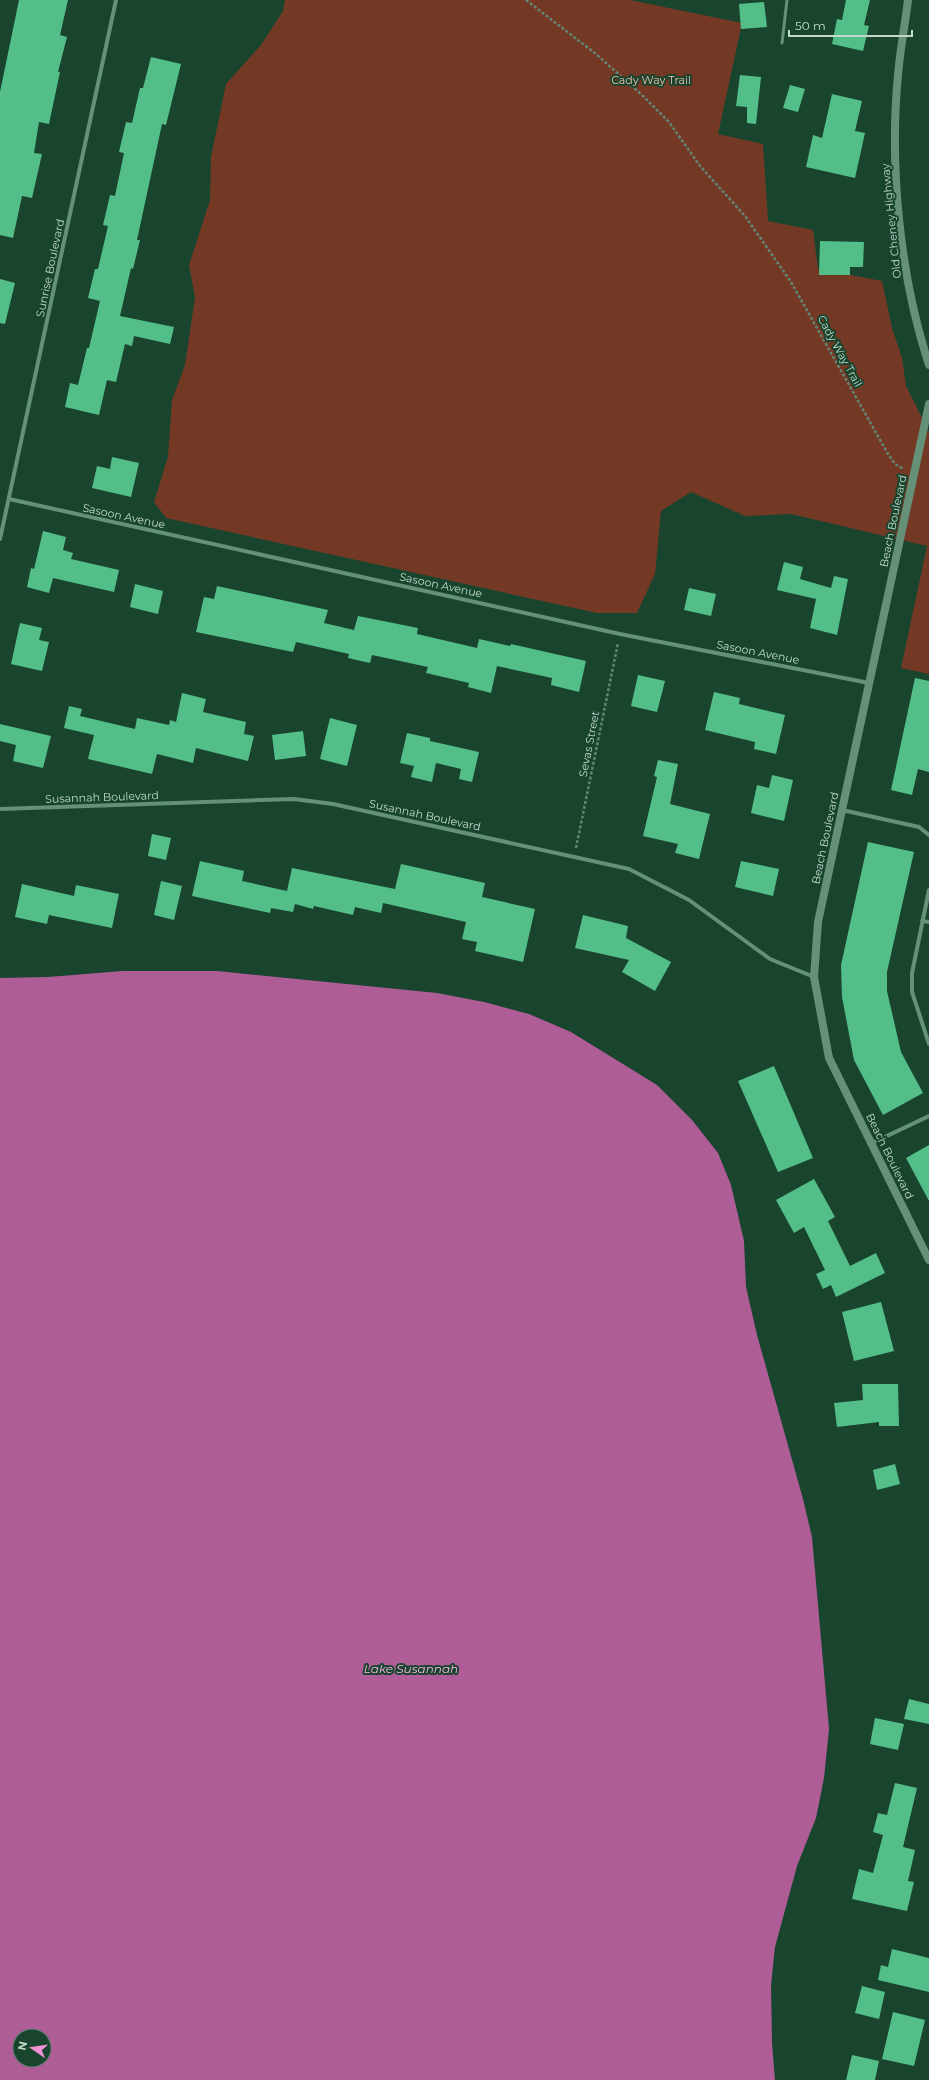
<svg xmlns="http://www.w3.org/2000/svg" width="929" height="2080" font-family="Montserrat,sans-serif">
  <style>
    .green { fill: #743925 }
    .water { fill: #ae5d97; fill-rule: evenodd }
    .building { fill: #53be88 }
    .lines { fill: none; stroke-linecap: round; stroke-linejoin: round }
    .path { stroke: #638674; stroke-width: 2.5; stroke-dasharray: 3 2; stroke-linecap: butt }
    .lane { stroke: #649178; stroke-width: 3 }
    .street { stroke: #649178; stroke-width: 4 }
    .secondary { stroke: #649178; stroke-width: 8 }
    .labels { text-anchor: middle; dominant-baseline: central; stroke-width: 4; stroke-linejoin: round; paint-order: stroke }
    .park-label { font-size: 11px; fill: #f2c0af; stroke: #19452f }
    .street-label { font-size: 11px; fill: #c2d9cb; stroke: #19452f }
    .water-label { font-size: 12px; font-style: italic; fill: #f9b7e4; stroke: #19452f }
  </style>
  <rect width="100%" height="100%" fill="#19452f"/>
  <!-- green -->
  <path class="green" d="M285 0H630L742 23 718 134 763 144 768 221 813 230 818 269 882 281 892 328 902 358 906 386 929 432V674L901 668 927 546 791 514 745 516 691 492 661 511 655 574 637 613H597L166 518 154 502 168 457 172 400 185 365 195 297 189 265 210 200 211 157 226 84 261 45 283 11Z"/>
  <!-- water -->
  <path class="water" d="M123 971H217L437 993 484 1002 529 1014 571 1032 657 1085 692 1120 718 1153 731 1185 744 1241 746 1287 757 1335 803 1499 812 1537 829 1729 824 1778 816 1818 797 1866 775 1947 771 1985 772 2043 775 2080H0V978L48 977ZM20 2036H44V2060H20Z"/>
  <!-- building -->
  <path class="building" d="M19 0H68L60 35 67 37 58 72H60L49 124 39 122 34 153 42 154 32 198 22 196 13 238 0 235V92Z
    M846 0H870L864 25 869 26 863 51 832 44 837 19 842 20Z
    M764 2 767 27 741 29 739 4Z
    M151 57 181 64 166 125 162 124 137 240H140L133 269 131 268 120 316 174 327 170 344 134 336 132 346 125 344 116 382 107 380 99 415 65 407 70 383 78 385 87 348H89L100 301 88 298 95 269H98L108 226 103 225 110 195 115 196 124 153 119 152 126 122 132 123 140 88H143Z
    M740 75 761 77 756 124 747 123V107L736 106Z
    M790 85 805 89 798 112 783 108Z
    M832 94 862 101 855 131 865 133 855 178 806 167 813 135 822 138Z
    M820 241 864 242 863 267H850V275H819Z
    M0 279 15 283 5 324 0 323Z
    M112 457 139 463 131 497 92 488 97 466 110 469Z
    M43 531 66 537 63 550 73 553 71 559 119 570 114 592 53 578 49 593 27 587 31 568 34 569Z
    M784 562 803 567 800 579 831 588 834 576 848 579 837 635 810 628 816 599 777 590Z
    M135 584 163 591 158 614 130 607Z
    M217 586 328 610 324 623 354 630 358 616 418 628 417 634 477 648 479 639 510 646 511 644 586 661 579 692 551 685 552 678 497 666 491 693 468 687 469 683 426 673 428 667 372 655 370 663 348 658 349 654 296 642 293 652 196 632 204 597 214 599Z
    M689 588 716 594 711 616 684 610Z
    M20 623 42 628 39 640 49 642 42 671 11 664Z
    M638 675 665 681 657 712 631 706Z
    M915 678 929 681V772L918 769 912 795 891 790Z
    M714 692 740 698 739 704 785 715 776 754 754 749 755 742 705 730Z
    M182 693 206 699 203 712 246 722 244 734 254 736 248 761 196 748 193 763 157 754 152 774 88 759 94 735 64 728 69 706 82 709 80 716 135 729 137 718 169 725 170 720 176 722Z
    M330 718 357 725 347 766 320 759Z
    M0 724 51 736 43 768 13 761 16 745 0 741Z
    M303 731 306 756 275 760 272 735Z
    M407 733 430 738V741L479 752 472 782 459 779 461 769 436 763 432 782 411 777 414 766 400 763Z
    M658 760 678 764 670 804 710 814 699 859 675 853 678 844 643 836 657 777 654 776Z
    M772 775 793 780 784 821 751 813 757 785 769 788Z
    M152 834 171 838 166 860 148 856Z
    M868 842 914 852 887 972V991L901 1052 923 1093 883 1115 854 1060 842 997 841 965Z
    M200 861 244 871 242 881 287 891 292 868 395 889 401 864 485 883 482 897 535 909 523 962 475 951 477 942 462 939 466 922 383 903 381 913 355 907 353 915 314 906 313 909 295 904 293 912 271 908 270 913 192 896Z
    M741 861 779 869 773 896 735 887Z
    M161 881 182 886 174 920 154 915Z
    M22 884 74 896 76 885 119 894 112 928 49 915 47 924 15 917Z
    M583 915 628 926 626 938 671 962 655 991 622 972 629 960 575 948Z
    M774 1066 813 1158 778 1172 738 1081Z
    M929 1145V1201L906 1158Z
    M814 1179 835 1217 828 1221 850 1266 876 1253 885 1273 836 1297 831 1285 823 1289 816 1274 825 1270 804 1227 794 1233 776 1200Z
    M881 1302 894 1351 854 1361 842 1312Z
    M862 1384H898L899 1426H879V1422L837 1427 834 1403 863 1400Z
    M895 1464 900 1484 877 1490 873 1470Z
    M909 1699 929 1704V1724L904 1719Z
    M875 1718 904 1724 898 1750 870 1744Z
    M895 1783 917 1788 903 1847 915 1850 908 1881 914 1882 907 1911 852 1899 859 1869 873 1873 883 1835 873 1832 878 1813 887 1815Z
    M892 1949 929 1958V1992L878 1980 881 1965 888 1967Z
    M862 1986 885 1992 879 2019 855 2013Z
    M893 2012 925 2020 914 2066 882 2059Z
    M852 2055 879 2061 875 2080H846Z"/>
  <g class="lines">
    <!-- path -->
    <path class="path" d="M526 0 596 54 644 97 669 122 700 166 745 216 791 282 888 454 895 464 904 469
      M576 848 618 643"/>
    <!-- lane -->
    <path class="lane" d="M782 43 787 0"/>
    <!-- street -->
    <path class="street" d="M9 499 620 634 869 683
      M0 539 116 0
      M0 809 294 799 333 804 629 869 689 900 770 959 814 977
      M842 810 919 827 929 835
      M929 890 912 973V992L929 1044
      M922 921 929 922
      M872 1143 929 1116"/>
    <!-- secondary -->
    <path class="secondary" d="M908 0C905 25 900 50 898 75 889 167 900 277 929 365
      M929 404 818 922 814 977 829 1058 929 1260"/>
  </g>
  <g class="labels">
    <!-- park labels -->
    <g class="park-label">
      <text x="651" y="80">Cady Way Trail</text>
    </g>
    <!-- street labels -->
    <g class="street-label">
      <text transform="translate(891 221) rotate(-96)">Old Cheney Highway</text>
      <text transform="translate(50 268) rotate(-78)">Sunrise Boulevard</text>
      <text transform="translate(840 351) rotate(61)">Cady Way Trail</text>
      <text transform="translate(124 516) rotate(12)">Sasoon Avenue</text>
      <text transform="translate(893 521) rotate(-78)">Beach Boulevard</text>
      <text transform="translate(441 585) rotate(12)">Sasoon Avenue</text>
      <text transform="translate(758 652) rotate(11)">Sasoon Avenue</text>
      <text transform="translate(589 744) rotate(-79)">Sevas Street</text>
      <text transform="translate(102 797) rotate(-2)">Susannah Boulevard</text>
      <text transform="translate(425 815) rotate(12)">Susannah Boulevard</text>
      <text transform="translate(825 838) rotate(-78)">Beach Boulevard</text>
      <text transform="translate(890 1156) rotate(64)">Beach Boulevard</text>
    </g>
    <!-- water labels -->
    <g class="water-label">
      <text x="411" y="1668">Lake Susannah</text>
    </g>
  </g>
  <!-- north arrow -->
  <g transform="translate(32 2048) rotate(283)"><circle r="19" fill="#19452f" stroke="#5d806d"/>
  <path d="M0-3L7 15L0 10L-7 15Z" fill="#f391d6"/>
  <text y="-6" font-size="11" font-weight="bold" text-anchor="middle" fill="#c2d9cb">N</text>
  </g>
  <!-- scale -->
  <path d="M789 30v6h123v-6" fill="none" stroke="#c2d9cb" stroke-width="2"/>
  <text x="795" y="30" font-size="12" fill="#c2d9cb" stroke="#19452f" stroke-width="3" paint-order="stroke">50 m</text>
</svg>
